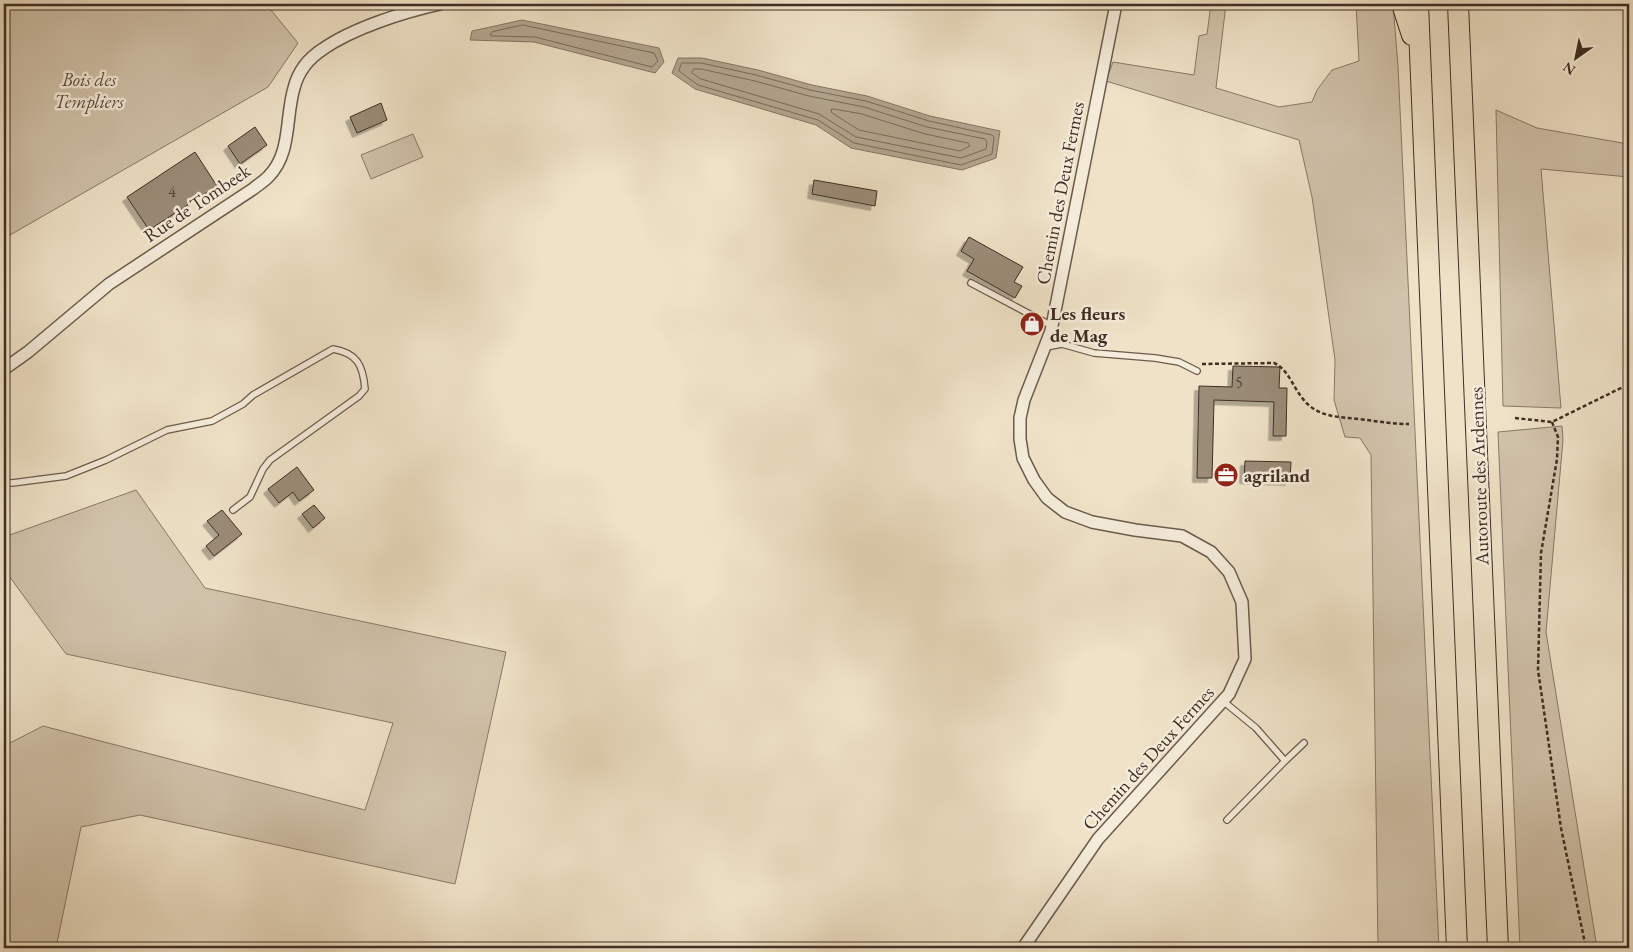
<svg xmlns="http://www.w3.org/2000/svg" width="1633" height="952" font-family="'EB Garamond',serif">
  <style>
    .green { fill: #d1c3ab; stroke: #887867 }
    .water { fill: #b3a58f; stroke: #857564 }
    .lines { fill: none; stroke-linecap: round; stroke-linejoin: round }
    .shore { stroke: #796a59; stroke-width: 1 }
    .building { fill: #9b8c78; stroke: #3f2e23; filter: url(#shadow) }
    .lane-casing { stroke: #6b5b4c; stroke-width: 8 }
    .street-casing { stroke: #6b5b4c; stroke-width: 14 }
    .highway-casing { stroke: #3f2e23; stroke-width: 22 }
    .path { stroke: #3f2e23; stroke-width: 2.5; stroke-dasharray: 4 2.5; stroke-linecap: butt }
    .lane { stroke: #f5ecdb; stroke-width: 5.5 }
    .street { stroke: #f5ecdb; stroke-width: 11 }
    .highway { stroke: #efe2c7; stroke-width: 20 }
    .labels { text-anchor: middle; dominant-baseline: central; stroke-width: 5; stroke-linejoin: round; paint-order: stroke }
    .number-label { font-size: 16px; fill: #564638 }
    .park-label { font-size: 19px; font-style: italic; fill: #5c4c3e; stroke: #f5ecdb }
    .street-label { font-size: 19px; fill: #3f2e23; stroke: #f5ecdb }
    .poi-label { font-size: 19px; font-weight: bold; fill: #3f2e23; stroke: #f5ecdb; text-anchor: start }
  </style>
  <defs>
    <filter id="shadow"><feDropShadow dx="-4.5" dy="4.5" stdDeviation="0" flood-color="#0004"/></filter>
  </defs>
  <rect width="100%" height="100%" fill="#efe2c7"/>
  <filter id="stains"><feTurbulence type="fractalNoise" baseFrequency=".004" numOctaves="4"/><feColorMatrix values="0 0 0 0 .2 0 0 0 0 .09 0 0 0 0 .02 0 0 0 .5 -.17"/></filter>
  <radialGradient id="worn" r=".72"><stop offset=".6" stop-color="#630" stop-opacity="0"/><stop offset="1" stop-color="#630" stop-opacity=".3"/></radialGradient>
  <!-- green -->
  <path class="green" d="M4 4H266L298 43 268 87 10 235 4 191Z
    M1211 4H1226L1216 88 1279 107 1312 102 1317 90 1332 70 1359 61 1356 4H1393L1398 66 1439 948H1378L1371 455 1360 438 1345 437 1334 400 1335 360 1312 197 1299 140 1106 81 1113 62 1194 75 1199 36 1207 34Z
    M1629 109V177L1541 169 1561 408 1503 406 1496 110 1537 128 1628 144Z
    M413 134 423 157 371 179 361 155Z
    M1562 426 1563 440 1546 632 1597 948H1520L1498 432Z
    M136 490 205 588 506 652 455 884 140 815 81 827 56 948H4V746L43 726 365 810 393 723 66 654 4 569V537Z"/>
  <!-- water -->
  <path class="water" d="M522 20 659 48 664 62 655 73 534 42 470 40 472 31Z
    M678 58H702L758 70 812 85 867 96 930 116 1000 131 996 158 962 170 851 148 816 125 695 89 672 73Z"/>
  <g class="lines">
    <!-- shore -->
    <path class="shore" d="M523 25 654 53 658 61 652 67 535 37 492 36 490 35 492 32Z
      M682 63H701L756 75 810 90 866 101 929 121 992 135 994 137 992 154 961 165 854 143 818 120 698 85 679 71Z
      M694 69H701L755 81 809 96 864 107 927 127 985 139 987 142 986 149 961 158 856 137 819 114 701 79 692 73Z
      M834 109 862 114 925 134 968 143 970 146 960 151 859 130 832 113 831 110Z"/>
  </g>
  <!-- building -->
  <path class="building" d="M381 103 387 120 357 133 350 117Z
    M255 127 267 145 240 164 228 146Z
    M195 152 217 186 149 230 127 197Z
    M814 180 877 191 875 206 812 194Z
    M969 237 1023 267 1014 282 1022 286 1015 298 967 271 974 259 961 251Z
    M1233 366 1280 367 1279 388H1287L1286 436H1273L1274 402 1214 400 1212 478H1197L1199 386 1232 387Z
    M1245 461 1291 462 1290 481 1244 479Z
    M297 467 314 490 299 501 293 492 279 503 268 489Z
    M314 505 325 518 313 528 302 514Z
    M222 510 242 534 214 556 206 546 219 535 207 521Z"/>
  <g class="lines">
    <defs>
      <path id="lane" d="M971 283 1052 326
        M1046 347 1062 344 1094 353 1155 358 1179 362 1197 371
        M4 482 12 483 66 476 106 460 167 430 212 421 243 404 253 395 333 349C357 353 363 365 365 389L359 396 270 460 263 469 250 497 233 510
        M1223 701 1256 728 1285 761 1227 820
        M1285 761 1304 743"/>
      <path id="street" d="M4 369 28 352 109 284 253 189C258 185 263 182 268 177 292 153 285 118 294 88 298 72 309 58 323 49 353 28 404 12 440 4
        M1023 948 1098 839 1229 694 1245 659 1242 602 1229 572 1211 552 1182 536 1135 530 1092 522 1065 512 1047 498 1034 480 1023 458 1020 439V418L1024 400 1051 331 1116 4"/>
      <path id="highway" d="M1402 4 1412 35
        M1418 4 1457 948
        M1458 4 1498 948"/>
    </defs>
    <!-- lane casing -->
    <use href="#lane" class="lane-casing"/>
    <!-- street casing -->
    <use href="#street" class="street-casing"/>
    <!-- highway casing -->
    <use href="#highway" class="highway-casing"/>
    <!-- path -->
    <path class="path" d="M1202 364 1274 363C1288 369 1293 387 1303 399 1317 417 1338 417 1359 419 1376 421 1392 424 1409 424
      M1515 418 1552 422 1629 384
      M1552 422 1558 437 1557 459 1541 553 1538 670 1561 828 1586 948"/>
    <!-- lane -->
    <use href="#lane" class="lane"/>
    <!-- street -->
    <use href="#street" class="street"/>
    <!-- highway -->
    <use href="#highway" class="highway"/>
  </g>
  <!-- icons -->
  <defs>
    <symbol id="shop-disc" viewBox="-11 -11 22 22"><circle r="9.5" fill="#8f2418" stroke="#f5ecdb"/><path d="M-5-2.5h2.3a2.7 3.5 0 0 1 5.4 0H5L5.5 6h-11ZM-1.5-2.5h3a1.5 2.3 0 0 0-3 0Z" fill="#fff"/></symbol>
    <symbol id="office-disc" viewBox="-11 -11 22 22"><circle r="9.5" fill="#8f2418" stroke="#f5ecdb"/><path d="M-6-3h4V-5.5h4V-3h4V5H-6ZM-1-4.5V-3h2v-1.5ZM-6 0V1H6V0Z" fill="#fff"/></symbol>
  </defs>
  <g fill-rule="evenodd">
    <use href="#shop-disc" x="1018" y="310" width="28" height="28"/>
    <use href="#office-disc" x="1212" y="461" width="28" height="28"/>
  </g>
  <g class="labels">
    <!-- number labels -->
    <g class="number-label">
      <text x="172" y="191">4</text>
      <text x="1239" y="382">5</text>
    </g>
    <!-- park labels -->
    <g class="park-label">
      <text x="89" y="79">Bois des<tspan x="89" dy="22">Templiers</tspan></text>
    </g>
    <!-- street labels -->
    <g class="street-label">
      <text transform="translate(1060 193) rotate(-79)">Chemin des Deux Fermes</text>
      <text transform="translate(197 203) rotate(-34)">Rue de Tombeek</text>
      <text transform="translate(1479 476) rotate(-92)">Autoroute des Ardennes</text>
      <text transform="translate(1148 758) rotate(-48)">Chemin des Deux Fermes</text>
    </g>
    <!-- poi labels -->
    <g class="poi-label">
      <text x="1050" y="313">Les fleurs<tspan x="1050" dy="22">de Mag</tspan></text>
      <text x="1244" y="475">agriland</text>
    </g>
  </g>
  <!-- margin -->
  <rect width="1633" height="952" fill="none" stroke="#efe2c7" stroke-width="20"/>
  <rect x="5" y="5" width="1623" height="942" fill="none" stroke="#3f2e23" stroke-width="2.5"/>
  <rect x="10" y="10" width="1613" height="932" fill="none" stroke="#3f2e23"/>
  <!-- north arrow -->
  <g transform="translate(1576 58) rotate(213)" stroke="#f5ecdb" stroke-width="4" paint-order="stroke">
  <path d="M0-4L9 19L0 12L-9 19Z" fill="#3f2e23"/>
  <text y="-8" font-size="14" font-weight="bold" text-anchor="middle" fill="#3f2e23">N</text>
  </g>
  <rect width="100%" height="100%" filter="url(#stains)"/>
  <rect width="100%" height="100%" fill="url(#worn)"/>
</svg>
